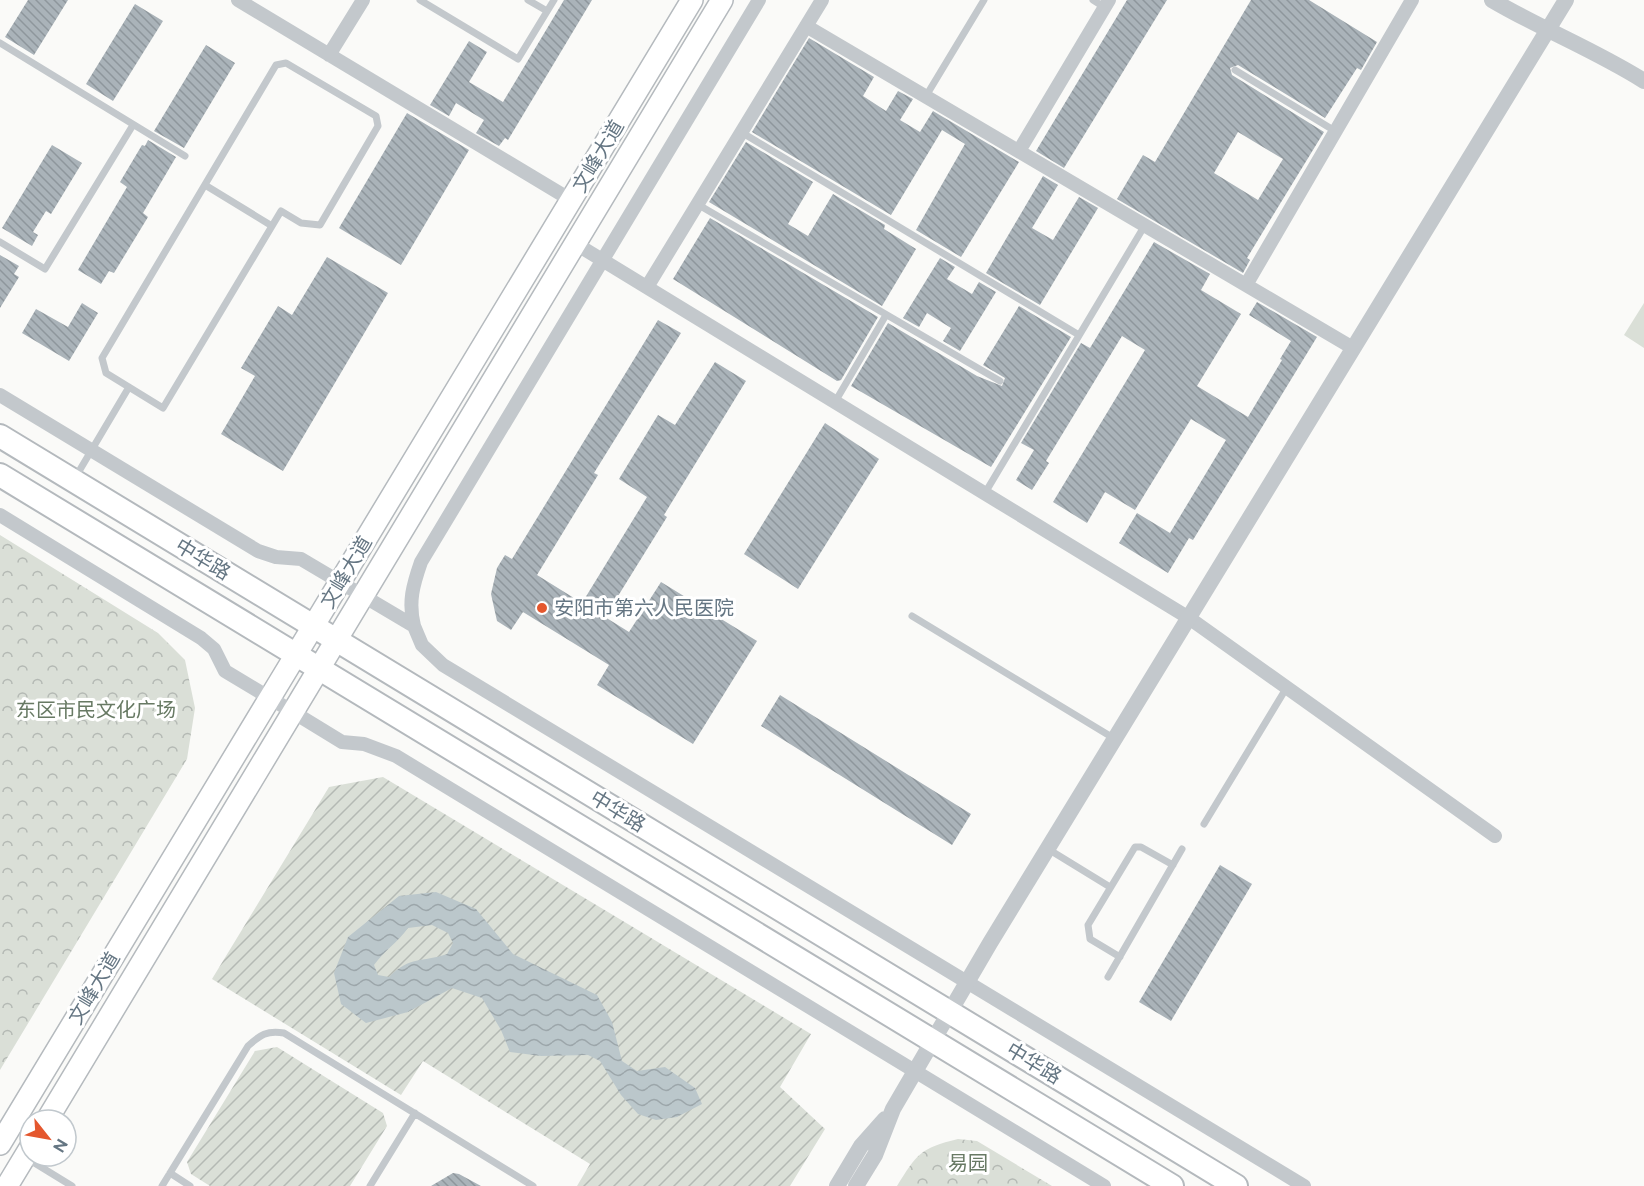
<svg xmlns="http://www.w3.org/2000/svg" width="1644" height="1186" font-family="Raleway,'Noto Sans SC',sans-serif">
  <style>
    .park { fill: url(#park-crowns) }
    .garden { fill: url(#garden-furrows) }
    .pitch { fill: #dadfd7 }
    .water { fill: url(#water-waves); fill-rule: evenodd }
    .building { fill: url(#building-back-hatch); fill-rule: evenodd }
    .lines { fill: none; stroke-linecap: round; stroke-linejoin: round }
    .primary-casing { stroke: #b5babe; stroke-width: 24 }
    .trunk-casing { stroke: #b4b9bd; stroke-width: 26 }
    .service { stroke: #c3c8cc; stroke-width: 7 }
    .minor { stroke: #c3c8cc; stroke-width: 14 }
    .tertiary { stroke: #c3c8cc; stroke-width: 16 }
    .primary { stroke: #fff; stroke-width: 21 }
    .trunk { stroke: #fff; stroke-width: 22 }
    .poi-dot { fill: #e4572e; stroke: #fff; stroke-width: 2 }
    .labels { text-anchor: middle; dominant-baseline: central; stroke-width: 6; stroke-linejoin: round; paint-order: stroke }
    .street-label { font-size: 20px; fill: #657683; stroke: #fff }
    .poi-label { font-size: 20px; fill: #657683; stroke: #fff; text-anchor: start }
    .park-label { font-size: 20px; fill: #687a64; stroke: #fff }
  </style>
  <defs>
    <pattern id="park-crowns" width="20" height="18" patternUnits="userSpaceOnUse" patternTransform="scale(1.5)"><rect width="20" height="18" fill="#dadfd7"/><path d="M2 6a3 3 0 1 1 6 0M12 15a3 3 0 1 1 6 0" fill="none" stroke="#b4b9b4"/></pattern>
    <pattern id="garden-furrows" width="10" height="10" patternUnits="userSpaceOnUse" patternTransform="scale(1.5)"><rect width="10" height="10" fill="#dadfd7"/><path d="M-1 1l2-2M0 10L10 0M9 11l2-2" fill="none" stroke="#b4b9b4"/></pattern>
    <pattern id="water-waves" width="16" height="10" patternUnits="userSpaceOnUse" patternTransform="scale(1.5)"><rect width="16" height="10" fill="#bbc7cb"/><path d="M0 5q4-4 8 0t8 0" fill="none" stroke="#9ca6aa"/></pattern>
    <pattern id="building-back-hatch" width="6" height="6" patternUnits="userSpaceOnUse" patternTransform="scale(1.5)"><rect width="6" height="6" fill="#aab3b9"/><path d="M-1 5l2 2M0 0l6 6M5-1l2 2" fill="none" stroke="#8e969c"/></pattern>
  </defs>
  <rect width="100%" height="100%" fill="#fafaf8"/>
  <!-- park -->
  <path class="park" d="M0 535 158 633 185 660 195 708 187 759 0 1070Z
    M958 1139 977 1141 1052 1186H897C917 1154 920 1148 958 1139Z"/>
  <!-- garden -->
  <path class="garden" d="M383 777 811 1034 780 1087 825 1129 790 1186H577L590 1164 423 1061 401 1095 212 979 329 787Z
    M277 1047 383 1113 387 1126 350 1186H210L191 1174 187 1162 255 1051Z"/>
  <!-- pitch -->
  <path class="pitch" d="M1644 303V348L1624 335Z"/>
  <!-- water -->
  <path class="water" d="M436 892 476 909 513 954 597 995 612 1022 622 1061 637 1071 665 1067 695 1088 702 1104 677 1117 656 1120 638 1114 621 1095 600 1061 588 1055 541 1056 510 1052 501 1030 482 998 452 988 408 1012 366 1023 341 1004 334 973 348 937 399 896ZM432 925 448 933 453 943 447 954C421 963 411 955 389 977L378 975 374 965C384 951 398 942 408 928Z"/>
  <!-- building -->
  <path class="building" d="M28 0H68L34 55 5 37Z
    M564 0H592L508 140 505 138 499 146 476 133 484 120 456 103 449 116 430 105 469 41 487 52 469 82 503 102Z
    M1127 0H1167L1064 168 1036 151Z
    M1251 0H1309L1377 42 1361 70 1357 68 1325 118 1238 65 1230 68 1232 75 1324 132 1247 258 1250 260 1243 273 1117 199 1143 155 1155 162ZM1238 132 1283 159 1258 200 1214 173Z
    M135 4 163 21 113 101 86 84Z
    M809 38 874 77 863 96 886 111 898 91 913 99 900 120 920 132 933 111 1019 162 961 257 916 230 965 144 942 130 891 215 752 132Z
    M206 45 235 63 184 148 154 131Z
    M407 113 469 150 401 265 339 228Z
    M148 140 176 157 143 213 148 217 114 273 109 271 101 284 78 270 127 187 120 182 142 145 145 146Z
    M746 142 813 182 788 224 808 236 833 194 885 225 884 229 916 249 882 306 709 202Z
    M52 145 82 163 51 214 46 211 33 232 38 235 32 246 2 228Z
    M1043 176 1058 185 1032 228 1053 240 1079 197 1098 208 1040 305 986 273Z
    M710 218 878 317 841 380 837 381 673 279Z
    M1154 242 1210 274 1201 290 1241 314 1197 386 1248 417 1282 360 1280 359 1291 341 1249 315 1257 302 1317 337 1193 540 1189 538 1168 573 1119 543 1137 513 1170 533 1226 440 1191 419 1135 510 1105 492 1087 523 1053 502 1145 350 1122 336 1046 461 1049 463 1032 490 1016 480 1034 450 1021 443 1081 343 1090 348Z
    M0 255 19 266 14 274 19 277 0 308Z
    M327 257 388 293 283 471 221 434 255 376 241 368 278 306 292 315Z
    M940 258 955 267 947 279 972 294 979 282 996 292 960 351 943 341 951 328 927 313 919 327 903 318Z
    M82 303 98 313 69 361 22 333 36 309 68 327Z
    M1019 306 1071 337 991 467 851 386 888 323 977 376 1002 386 1005 378 983 365Z
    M658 320 681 333 594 473 598 475 537 575 582 603 647 497 619 479 658 415 675 425 715 362 746 381 664 515 667 517 605 617 629 632 661 582 757 641 693 744 597 685 609 665 523 612 511 630 497 621 491 594 497 568 505 555 512 559Z
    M825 423 879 459 798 589 744 554Z
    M780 695 971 814 952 845 761 726Z
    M1220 865 1252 884 1171 1021 1139 1002Z
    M453 1173 459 1174 481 1186H431Z"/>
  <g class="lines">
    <defs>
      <path id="primary" d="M47 1120 722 0
        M0 1144 692 0
        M7 1186 30 1148"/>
      <path id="trunk" d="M0 436 1236 1186
        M0 475 1172 1186"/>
    </defs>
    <!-- primary casing -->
    <use href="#primary" class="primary-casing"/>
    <!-- trunk casing -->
    <use href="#trunk" class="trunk-casing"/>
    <!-- service -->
    <path class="service" d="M420 0 518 59 554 0
      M528 0 547 11
      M1093 0 1104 7
      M0 43 185 156
      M286 63 376 116 378 126 320 225 301 223 281 211 163 408 106 373 102 358 276 65Z
      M1235 70 1335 131
      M926 96 984 0
      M741 132 1079 335
      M205 185 272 226
      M697 204 1000 381
      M0 242 45 269 133 125
      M835 402 886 315
      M75 478 129 387
      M985 493 1145 225
      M912 616 1115 739
      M1204 824 1287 687
      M1048 849 1110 887
      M1120 957 1090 939 1088 925 1135 847H1141L1173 865
      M1108 977 1182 849
      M28 1159 72 1186
      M170 1173 190 1186
      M162 1186 248 1046C260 1035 267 1030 284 1033L533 1186
      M370 1186 415 1113"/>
    <!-- minor -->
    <path class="minor" d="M238 0 571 200
      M806 26 1353 348
      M329 55 363 0
      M1019 151 1109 0
      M576 244 1189 618 1495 836
      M1246 285 1412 0
      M647 287 822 0
      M0 395 258 551 276 557 301 559 414 626 422 645 443 665 1304 1186
      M0 515 201 638 214 649 225 671 293 712 342 742 364 744 396 756 1104 1186
      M414 626C408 602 413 585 421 562L759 0"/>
    <!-- tertiary -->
    <path class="tertiary" d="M1492 0C1541 29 1595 50 1644 81
      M837 1186 861 1146 885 1119
      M856 1186 875 1155 893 1109 990 943 1566 0"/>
    <!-- primary -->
    <use href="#primary" class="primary"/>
    <!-- trunk -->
    <use href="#trunk" class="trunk"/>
  </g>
  <!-- markers -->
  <circle class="poi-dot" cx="542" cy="608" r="6"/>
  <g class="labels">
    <!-- street labels -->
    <g class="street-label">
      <text transform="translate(598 156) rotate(-59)">文峰大道</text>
      <text transform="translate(203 559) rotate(31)">中华路</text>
      <text transform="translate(346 572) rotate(-59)">文峰大道</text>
      <text transform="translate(618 811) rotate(31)">中华路</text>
      <text transform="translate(94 988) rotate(-59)">文峰大道</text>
      <text transform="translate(1034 1063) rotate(31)">中华路</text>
    </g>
    <!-- poi labels -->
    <g class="poi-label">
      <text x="554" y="608">安阳市第六人民医院</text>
    </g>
    <!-- park labels -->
    <g class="park-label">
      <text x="96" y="710">东区市民文化广场</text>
      <text x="968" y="1163">易园</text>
    </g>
  </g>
  <!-- north arrow -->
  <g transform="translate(48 1138) rotate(121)"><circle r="28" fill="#ffffff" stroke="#c1c8cd" stroke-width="1.5"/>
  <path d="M0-4.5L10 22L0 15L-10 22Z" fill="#e4572e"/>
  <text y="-9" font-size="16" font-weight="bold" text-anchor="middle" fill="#657683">N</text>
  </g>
</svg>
